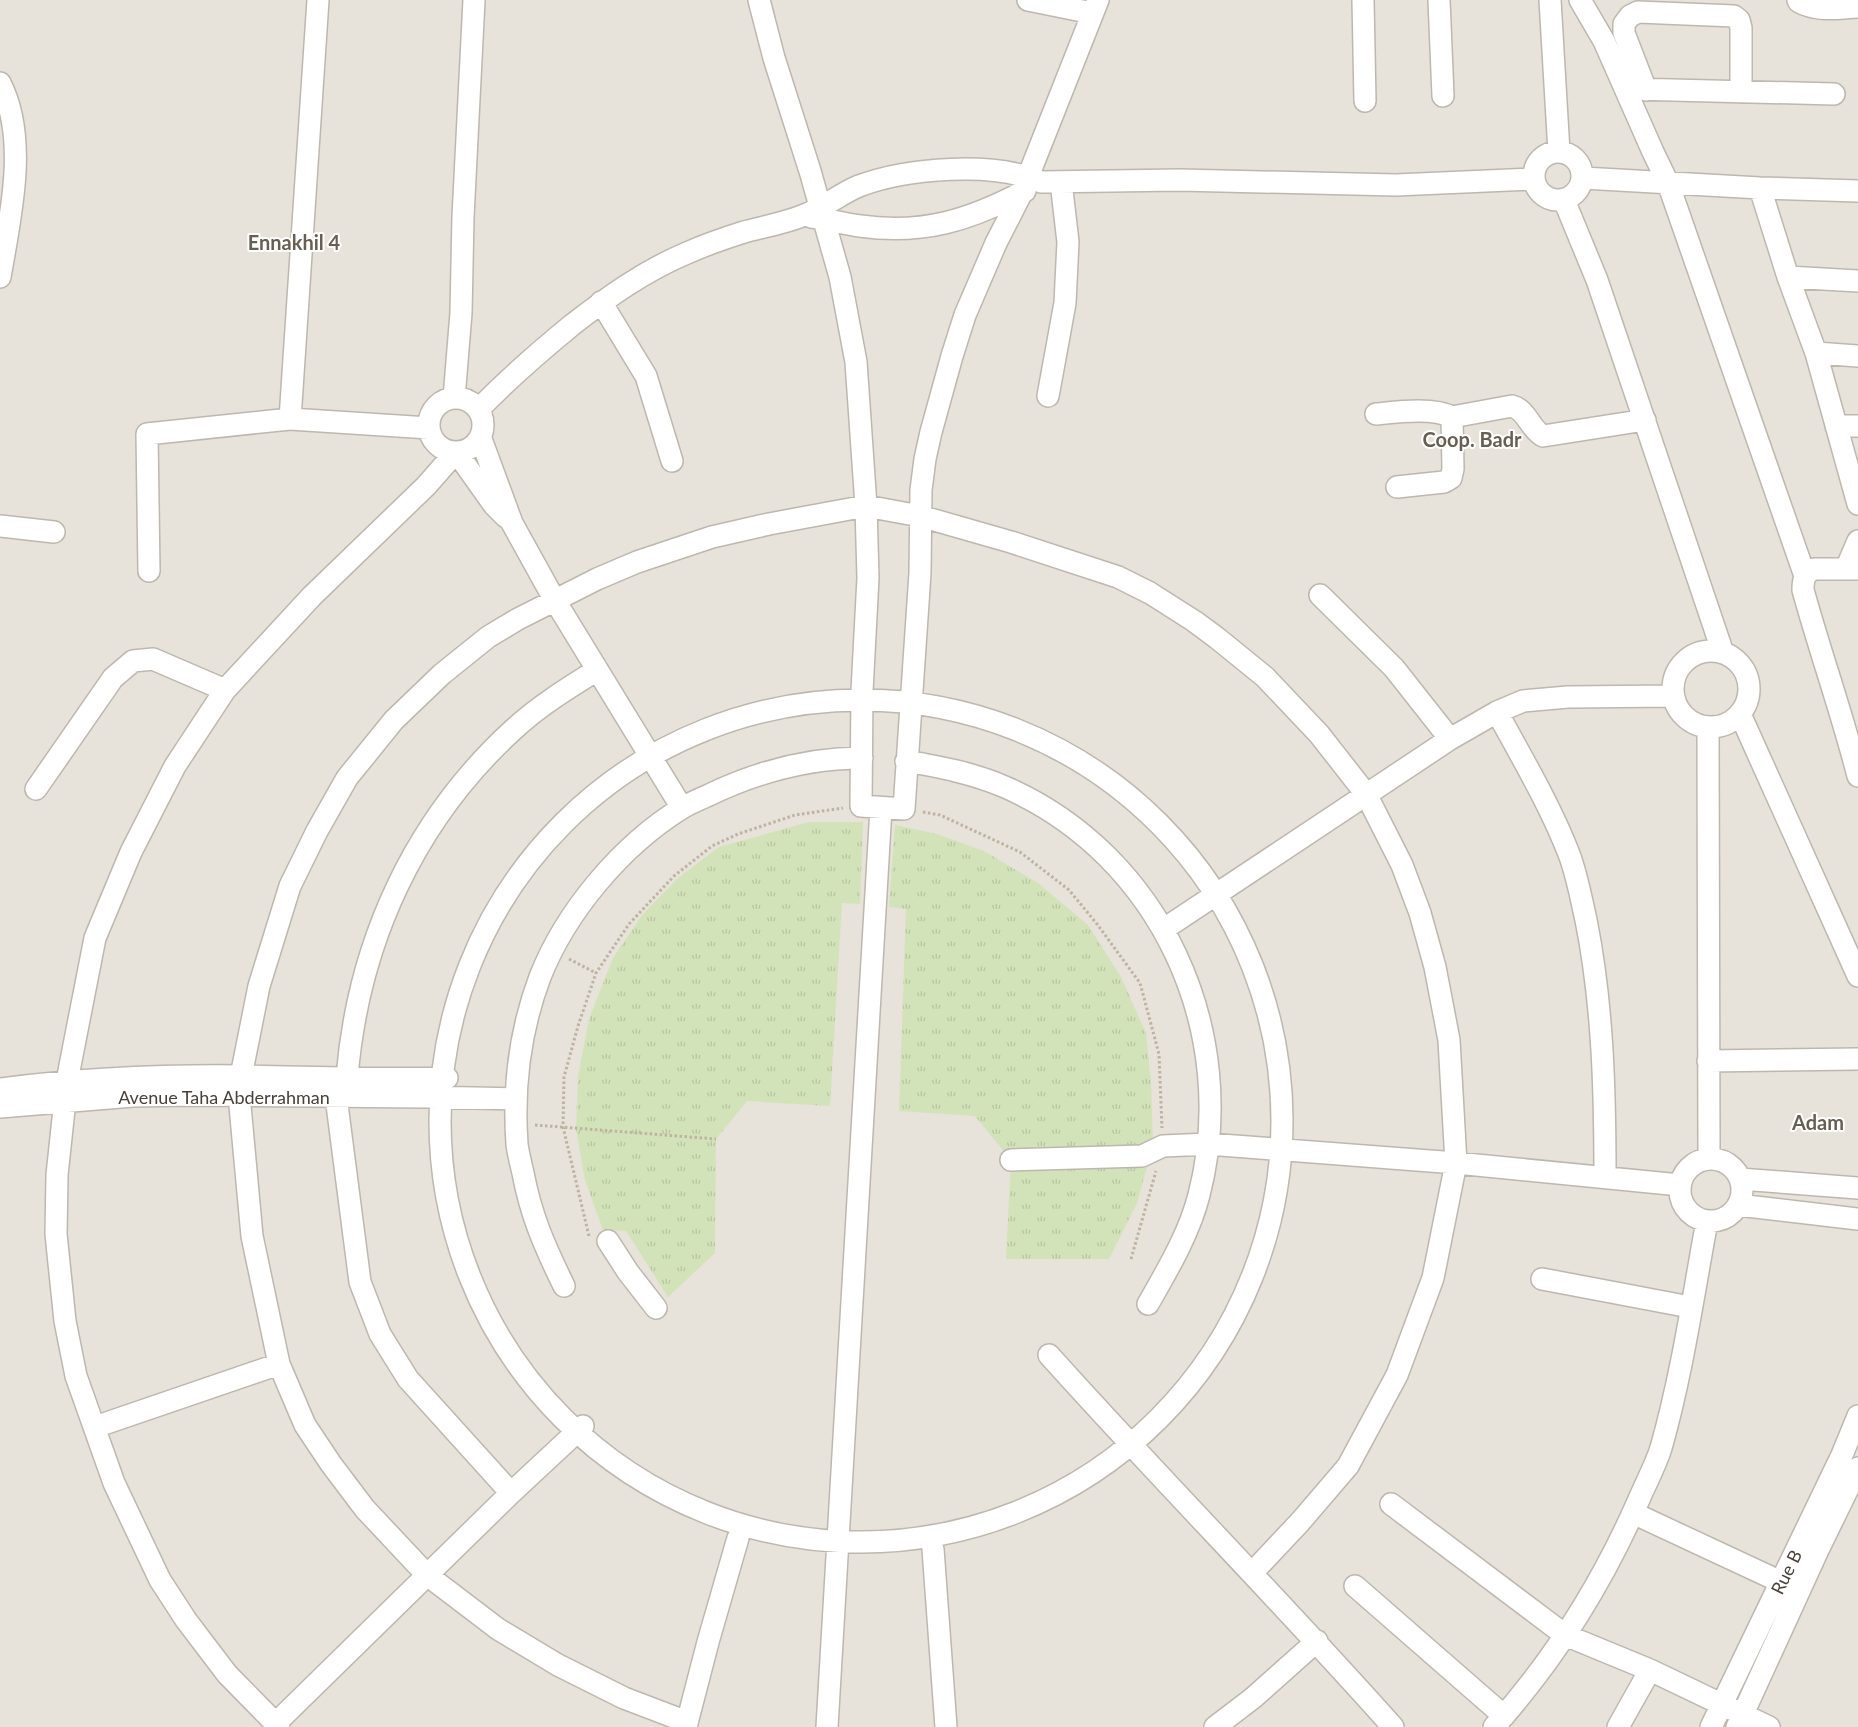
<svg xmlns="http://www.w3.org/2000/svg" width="1858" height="1727" font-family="Lato,sans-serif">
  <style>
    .residential { fill: #e7e2da }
    .grass { fill: url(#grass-tufts) }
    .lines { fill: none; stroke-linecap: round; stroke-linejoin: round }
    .minor-casing { stroke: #beb7ae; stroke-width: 24 }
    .path { stroke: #beb2a1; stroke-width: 3; stroke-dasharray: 2.5 2.5; stroke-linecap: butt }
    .minor { stroke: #fff; stroke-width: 21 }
    .labels { text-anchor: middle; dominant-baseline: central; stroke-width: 4; stroke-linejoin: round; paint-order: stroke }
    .street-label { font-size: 18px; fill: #47413a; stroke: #fff }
    .quarter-label { font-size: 20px; font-weight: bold; fill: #695e52; stroke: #fff }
  </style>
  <defs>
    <pattern id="grass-tufts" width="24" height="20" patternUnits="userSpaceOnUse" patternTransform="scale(1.25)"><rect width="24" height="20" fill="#d3e3b9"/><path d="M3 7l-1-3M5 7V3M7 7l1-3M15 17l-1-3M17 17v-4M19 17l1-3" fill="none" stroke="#b6c4a0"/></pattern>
  </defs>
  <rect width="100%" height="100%" fill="#f4f0eb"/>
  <!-- residential -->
  <path class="residential" d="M0 0H1858V1727H0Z"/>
  <!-- grass -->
  <path class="grass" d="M809 822H863L860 904 842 903 830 1106 747 1101 716 1139 715 1253 668 1297 626 1231 603 1230 585 1180 576 1128 578 1076 589 1019 613 958 642 915 678 878 719 847Z
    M895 825 937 834 984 851 1038 883 1088 925 1121 977 1146 1033 1151 1082 1153 1145 1137 1203 1109 1259H1006L1011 1160 975 1116 899 1111 906 909 889 907Z"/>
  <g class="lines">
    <defs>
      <path id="minor" d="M759 0 774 58 810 171 840 277 856 362 866 506 868 578 862 691 861 806 904 809 920 573 921 490 925 459 931 432 952 356 965 315 996 243 1022 192 1098 0
        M1028 0 1092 13
        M1363 0 1365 101
        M1439 0 1443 96
        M1550 0 1559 152
        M1580 0 1604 41 1653 152 1668 183 1805 576
        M1798 0 1799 2C1818 12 1837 8 1858 7
        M0 83C29 139 10 218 0 277
        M1633 89 1834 94
        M1646 90 1624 33V24L1630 16 1638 12 1734 16 1739 20 1741 28V92
        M1534 176a24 24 0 1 1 48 0a24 24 0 1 1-48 0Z
        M1583 178 1760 188 1858 191
        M1760 188 1788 277 1816 353 1858 504
        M1564 200 1597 280 1723 653
        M811 217C827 219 843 224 860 226 923 235 970 220 1025 191
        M1788 277 1858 281
        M601 302 646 376 672 461
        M1816 353 1858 356
        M1048 396 1065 303 1068 242 1061 182
        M429 425a27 27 0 1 1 54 0a27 27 0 1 1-54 0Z
        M454 398 461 313 463 217 474 0
        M479 409C508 379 539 352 572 325 608 297 644 271 687 253 705 245 725 238 744 232 763 227 784 223 802 216 823 209 839 194 859 186 907 168 994 161 1041 182L1180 180 1396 185 1534 179
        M1376 414C1397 412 1433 407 1452 417L1453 469 1451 478 1444 482 1397 487
        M1452 417 1512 406C1527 410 1530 429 1543 436L1645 420
        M290 419 318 0
        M1836 426H1858
        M481 439 512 523 554 599 682 808
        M457 453 494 505 506 517
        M0 526 54 532
        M1846 569 1858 541
        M1858 569H1814C1804 573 1803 580 1803 590 1820 652 1842 713 1858 776
        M149 571 147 434 290 419 429 428
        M1320 595 1394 668 1450 739
        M1673 689a38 38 0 1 1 76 0a38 38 0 1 1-76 0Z
        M440 1121a421 421 0 1 1 842 0a421 421 0 1 1-842 0Z
        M1497 712C1522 758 1550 805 1569 854 1577 875 1581 898 1586 920 1603 1005 1605 1092 1605 1177
        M1740 714 1858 976
        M1708 728 1709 1159
        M906 761C940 767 973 773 1005 787 1161 855 1241 1032 1199 1195 1189 1234 1168 1269 1148 1304
        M36 789 113 678 133 661 153 659 225 690
        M1164 929 1450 739 1497 712 1523 701 1568 697 1673 696
        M1708 1061 1858 1059
        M347 1077C358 943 414 820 514 729 539 706 568 688 597 670
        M0 1089C80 1079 161 1075 242 1076 310 1077 380 1080 447 1078
        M336 1097 360 1282 380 1334 408 1379 511 1493
        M0 1107 133 1096 186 1095 426 1097 516 1099
        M1680 1190a31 31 0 1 1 62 0a31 31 0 1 1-62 0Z
        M1011 1160 1142 1156 1163 1146 1208 1144 1456 1163 1680 1185
        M1740 1179 1858 1188
        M1738 1205 1858 1219
        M608 1241 628 1272 656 1308
        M1542 1279 1690 1307
        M564 1286C545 1247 531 1216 523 1173 521 1164 518 1153 517 1144 513 1087 520 1030 540 977 566 911 622 845 682 808 690 803 700 799 709 795 757 772 809 758 862 758
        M1049 1355C1162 1481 1281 1601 1393 1727
        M95 1427 279 1364
        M1391 1504 1565 1635 1650 1670 1769 1727
        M1633 1513 1781 1582
        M933 1549 946 1727
        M1355 1586 1504 1716
        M687 1722 624 1698 558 1665 498 1629 427 1575 365 1509 331 1464 305 1425 279 1364 252 1236 239 1095 241 1076 259 986 290 886 317 831 347 778 394 720 442 674 488 637 518 619 597 579 637 562 712 537 769 524 866 506 920 516 1011 542 1118 577 1150 593 1194 621 1217 638 1265 677 1319 734 1366 794 1402 865 1420 913 1435 967 1449 1040 1456 1163 1433 1278 1397 1375 1348 1466 1300 1522 1252 1573
        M276 1723 511 1493 583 1426
        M279 1727 227 1674 186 1620 160 1580 114 1483 76 1376 65 1321 56 1234 57 1175 67 1081 95 938 131 852 175 766 225 690 312 596 426 486 455 453
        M686 1727 708 1642 738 1538
        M827 1727 881 808
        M1215 1727 1253 1698 1317 1641
        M1494 1727C1555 1659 1604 1580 1640 1497 1647 1481 1656 1464 1661 1448 1682 1374 1693 1297 1707 1221
        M1618 1727 1650 1670
        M1711 1727 1842 1455 1858 1416
        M1737 1727 1818 1550 1858 1468"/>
    </defs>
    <!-- minor casing -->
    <use href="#minor" class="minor-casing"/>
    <!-- path -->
    <path class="path" d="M923 812 940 815 1020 852 1069 890 1097 924 1140 983 1159 1054 1162 1128
      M569 959 596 973
      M535 1125 716 1139
      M589 1236 563 1127 564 1077 578 1026 596 973 629 924 674 876 712 846 738 834 795 815 843 808
      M1131 1259 1156 1171"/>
    <!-- minor -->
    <use href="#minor" class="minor"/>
  </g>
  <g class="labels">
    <!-- street labels -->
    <g class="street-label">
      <text x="224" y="1097">Avenue Taha Abderrahman</text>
      <text transform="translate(1786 1572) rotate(-64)">Rue B</text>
    </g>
    <!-- quarter labels -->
    <g class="quarter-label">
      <text x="294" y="242">Ennakhil 4</text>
      <text x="1472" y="439">Coop. Badr</text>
      <text x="1818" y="1122">Adam</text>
    </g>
  </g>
</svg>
